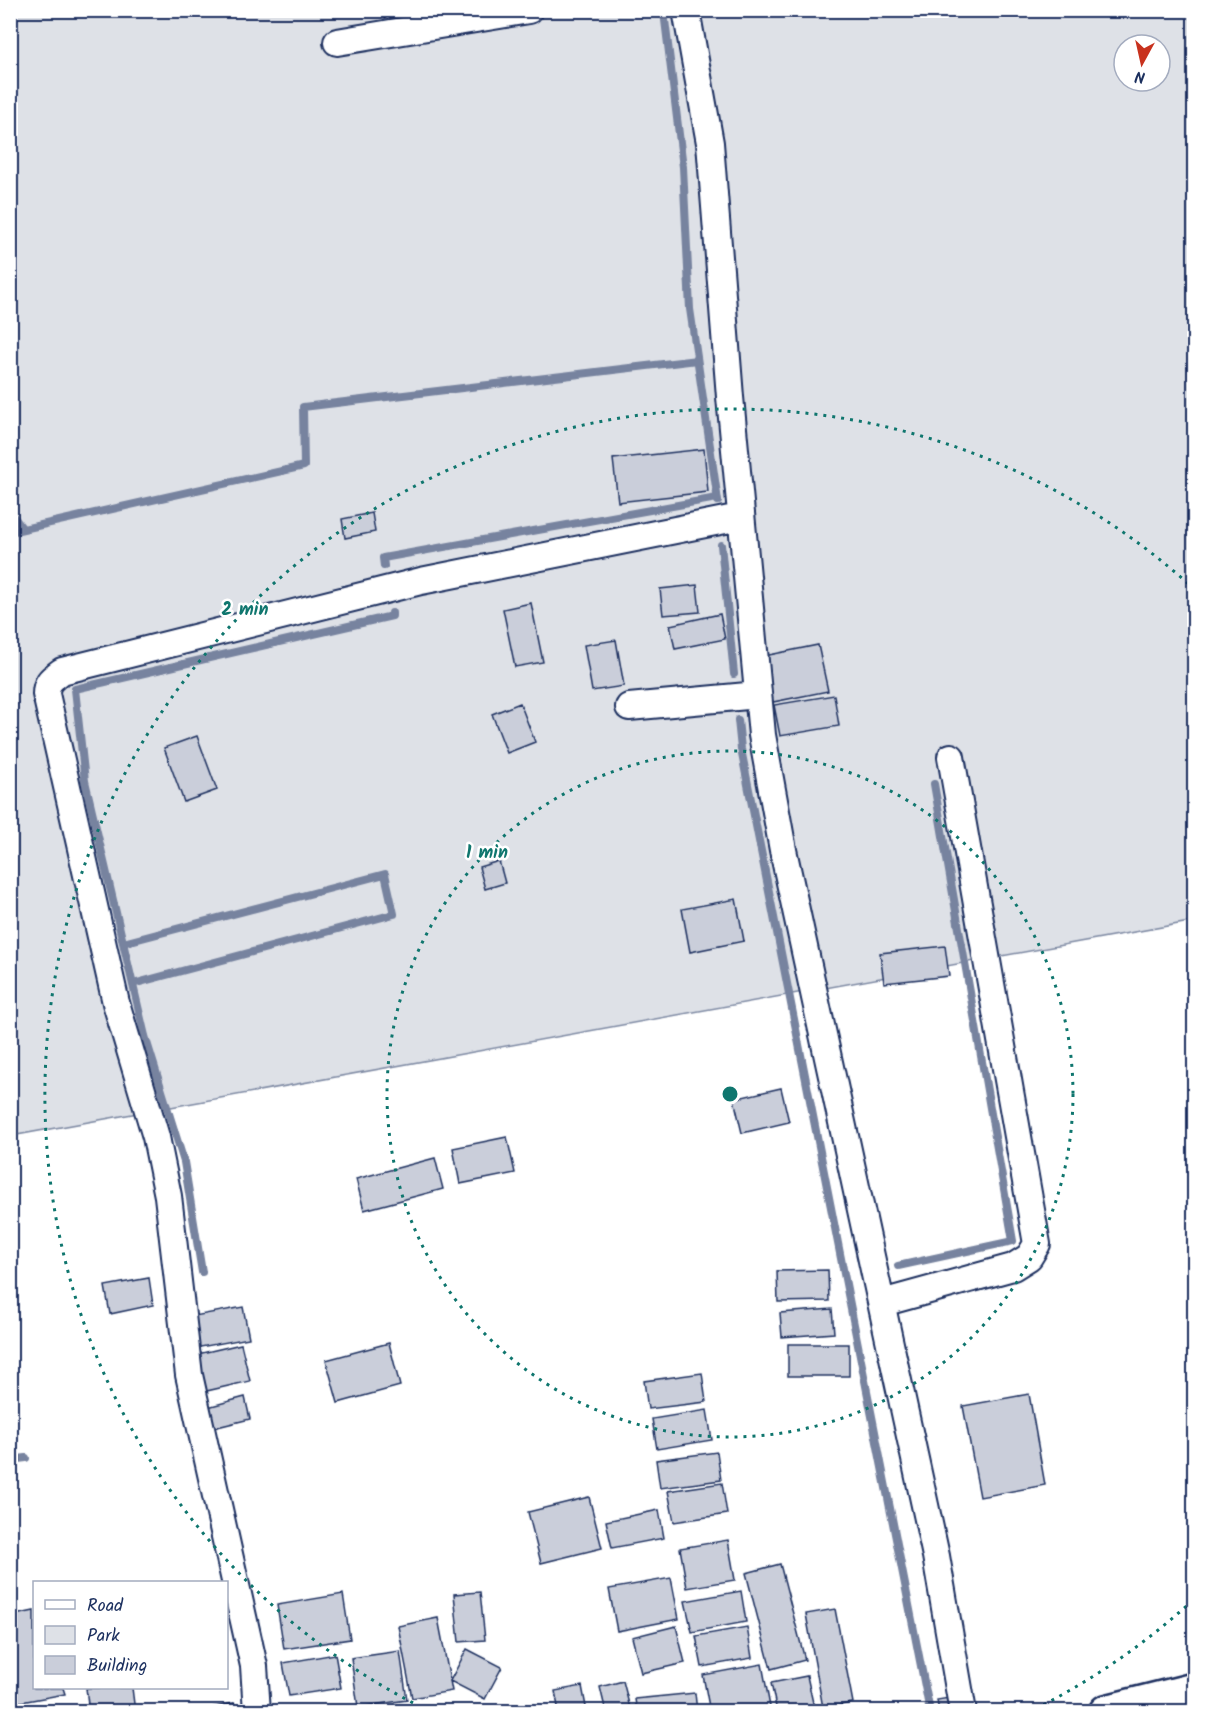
<svg xmlns="http://www.w3.org/2000/svg" width="1205" height="1722" font-family="Kalam,sans-serif">
  <style>
    .green { fill: #dee1e7; stroke: #7c88a2; stroke-width: 1.5; fill-rule: evenodd }
    .lines { fill: none; stroke-linecap: round; stroke-linejoin: round }
    .stream { stroke: #77839f; stroke-width: 8 }
    .building { fill: #caceda; stroke: #1b2f5e; stroke-width: 1.5 }
    .street-casing { stroke: #1b2f5e; stroke-width: 30 }
    .highway-casing { stroke: #1b2f5e; stroke-width: 38 }
    .street { stroke: #fff; stroke-width: 26 }
    .highway { stroke: #fff; stroke-width: 33 }
    .ring { fill: none; stroke: #0f766e; stroke-width: 3; stroke-dasharray: 3 6 }
    .centre { fill: #0f766e; stroke: #fff; stroke-width: 3 }
    .ring-label { font-size: 18px; text-anchor: middle; font-weight: bold; fill: #0f766e; stroke: #fff; stroke-width: 5; stroke-linejoin: round; paint-order: stroke }
  </style>
  <rect width="100%" height="100%" fill="#fff"/>
  <filter id="ink" filterUnits="userSpaceOnUse"><feTurbulence type="fractalNoise" baseFrequency=".0167" numOctaves="2"/><feDisplacementMap in="SourceGraphic" scale="12" xChannelSelector="R" yChannelSelector="G"/><feConvolveMatrix kernelMatrix="1 2 1 2 8 2 1 2 1" color-interpolation-filters="sRGB"/></filter>
  <g filter="url(#ink)">
    <!-- green -->
    <path class="green" d="M11 11H1194V860L1189 922 11 1136ZM1124 45H1160V81H1124Z"/>
    <g class="lines">
      <!-- stream -->
      <path class="stream" d="M664 12 683 167 690 309 718 501
        M10 512 22 528
        M10 532 304 466 303 407 697 360
        M721 545 734 674
        M384 566 383 558 717 498
        M738 720 741 749 930 1712
        M123 943 385 874 394 914 133 984
        M898 1266 1013 1241 934 784
        M202 1272 184 1162 145 1036 85 781 75 689 392 616V613
        M10 1460 26 1458"/>
    </g>
    <!-- building -->
    <path class="building" d="M704 449 708 492 618 502 613 459Z
      M372 513 375 532 345 538 342 519Z
      M697 585 700 612 663 615 660 589Z
      M531 603 543 662 515 667 503 609Z
      M720 614 725 639 675 649 670 625Z
      M616 640 624 686 592 691 584 645Z
      M818 645 828 691 773 702 764 656Z
      M834 695 839 726 780 736 774 705Z
      M520 703 535 742 507 753 492 714Z
      M197 736 217 790 184 802 164 748Z
      M499 861 505 883 485 889 479 867Z
      M736 899 744 941 690 952 682 909Z
      M945 946 949 976 884 983 880 953Z
      M781 1088 789 1122 742 1133 734 1099Z
      M507 1137 515 1173 460 1184 453 1148Z
      M435 1158 443 1189 364 1210 356 1179Z
      M828 1270 829 1301 778 1302 777 1271Z
      M149 1278 153 1305 110 1314 105 1286Z
      M243 1307 249 1338 190 1349 183 1318Z
      M832 1309 834 1333 782 1337 780 1313Z
      M389 1343 400 1386 338 1403 326 1360Z
      M241 1344 250 1381 198 1393 189 1356Z
      M788 1344H849V1376H788Z
      M702 1373 706 1402 648 1409 644 1381Z
      M1029 1394 1045 1485 980 1497 963 1406Z
      M245 1397 250 1419 209 1429 204 1408Z
      M707 1410 712 1440 657 1449 652 1419Z
      M717 1452 721 1480 660 1488 656 1460Z
      M722 1483 727 1514 674 1522 668 1491Z
      M589 1497 602 1548 541 1563 528 1512Z
      M659 1510 664 1538 612 1548 606 1521Z
      M728 1540 735 1580 687 1588 680 1548Z
      M780 1564 805 1660 771 1669 746 1573Z
      M671 1578 679 1619 617 1631 609 1589Z
      M741 1591 746 1622 692 1632 685 1601Z
      M480 1592 485 1640 459 1642 454 1594Z
      M343 1594 350 1639 284 1649 277 1605Z
      M835 1609 853 1703 823 1708 806 1614Z
      M34 1611V1688H63L65 1694 10 1704V1616Z
      M438 1618 452 1691 412 1698 398 1626Z
      M676 1626 685 1663 641 1673 632 1637Z
      M747 1627 752 1658 702 1667 696 1636Z
      M467 1649 502 1667 485 1699 450 1681Z
      M400 1651 407 1700 358 1707 351 1658Z
      M335 1654 341 1688 289 1696 283 1663Z
      M762 1664 771 1712H710L703 1675Z
      M807 1676 815 1712H777L771 1683Z
      M623 1681 631 1712H606L600 1687Z
      M582 1686 587 1712H559L555 1691Z
      M86 1688H132L135 1712H89Z
      M695 1693 697 1712H637L635 1699Z
      M949 1698 952 1712H939L937 1700Z
      M234 1703 236 1712H206V1709Z"/>
    <g class="lines">
      <defs>
        <path id="street" d="M686 10 710 143 730 397 762 735 783 850 936 1556 963 1712
          M337 42 529 10
          M629 707 758 695
          M882 1303 1013 1267 1029 1257 1037 1244 951 757
          M257 1712 254 1666 189 1375 168 1196 156 1137 116 1003 46 694C46 681 53 678 62 671L421 581 740 517"/>
        <path id="highway" d="M1106 1712 1194 1690"/>
      </defs>
      <!-- street casing -->
      <use href="#street" class="street-casing"/>
      <!-- highway casing -->
      <use href="#highway" class="highway-casing"/>
      <!-- street -->
      <use href="#street" class="street"/>
      <!-- highway -->
      <use href="#highway" class="highway"/>
    </g>
  </g>
  <!-- distance rings -->
  <g class="ring">
    <circle cx="730" cy="1094" r="343"/>
    <path d="M1193 1600A686 686 0 0 1 1031 1711M429 1711A686 686 0 1 1 1193 588"/>
  </g>
  <circle cx="730" cy="1094" r="9" class="centre"/>
  <g class="ring-label">
    <text x="245" y="615">2 min</text>
    <text x="487" y="858">1 min</text>
  </g>
  <!-- margin -->
  <rect width="1205" height="1722" fill="none" stroke="#fff" stroke-width="36"/>
  <rect x="18" y="18" width="1169" height="1686" fill="none" stroke="#1b2f5e" stroke-width="2" filter="url(#ink)"/>
  <!-- legend -->
  <rect x="33" y="1581" width="195" height="108" fill="#ffffff" stroke="#a4acbf" stroke-width="1.5"/>
  <rect x="45" y="1600" width="30" height="9" fill="#ffffff" stroke="#a4acbf" stroke-width="1.5"/>
  <text x="87" y="1611" font-size="18" fill="#1b2f5e">Road</text>
  <rect x="45" y="1626" width="30" height="18" fill="#dee1e7" stroke="#a4acbf" stroke-width="1.5"/>
  <text x="87" y="1641" font-size="18" fill="#1b2f5e">Park</text>
  <rect x="45" y="1656" width="30" height="18" fill="#caceda" stroke="#a4acbf" stroke-width="1.5"/>
  <text x="87" y="1671" font-size="18" fill="#1b2f5e">Building</text>
  <!-- north arrow -->
  <g transform="translate(1142 63) rotate(188)"><circle r="28" fill="#ffffff" stroke="#a4acbf" stroke-width="1.5"/>
  <path d="M0-4.5L10 22L0 15L-10 22Z" fill="#c8321e"/>
  <text y="-9" font-size="16" font-weight="bold" text-anchor="middle" fill="#1b2f5e">N</text>
  </g>
</svg>
